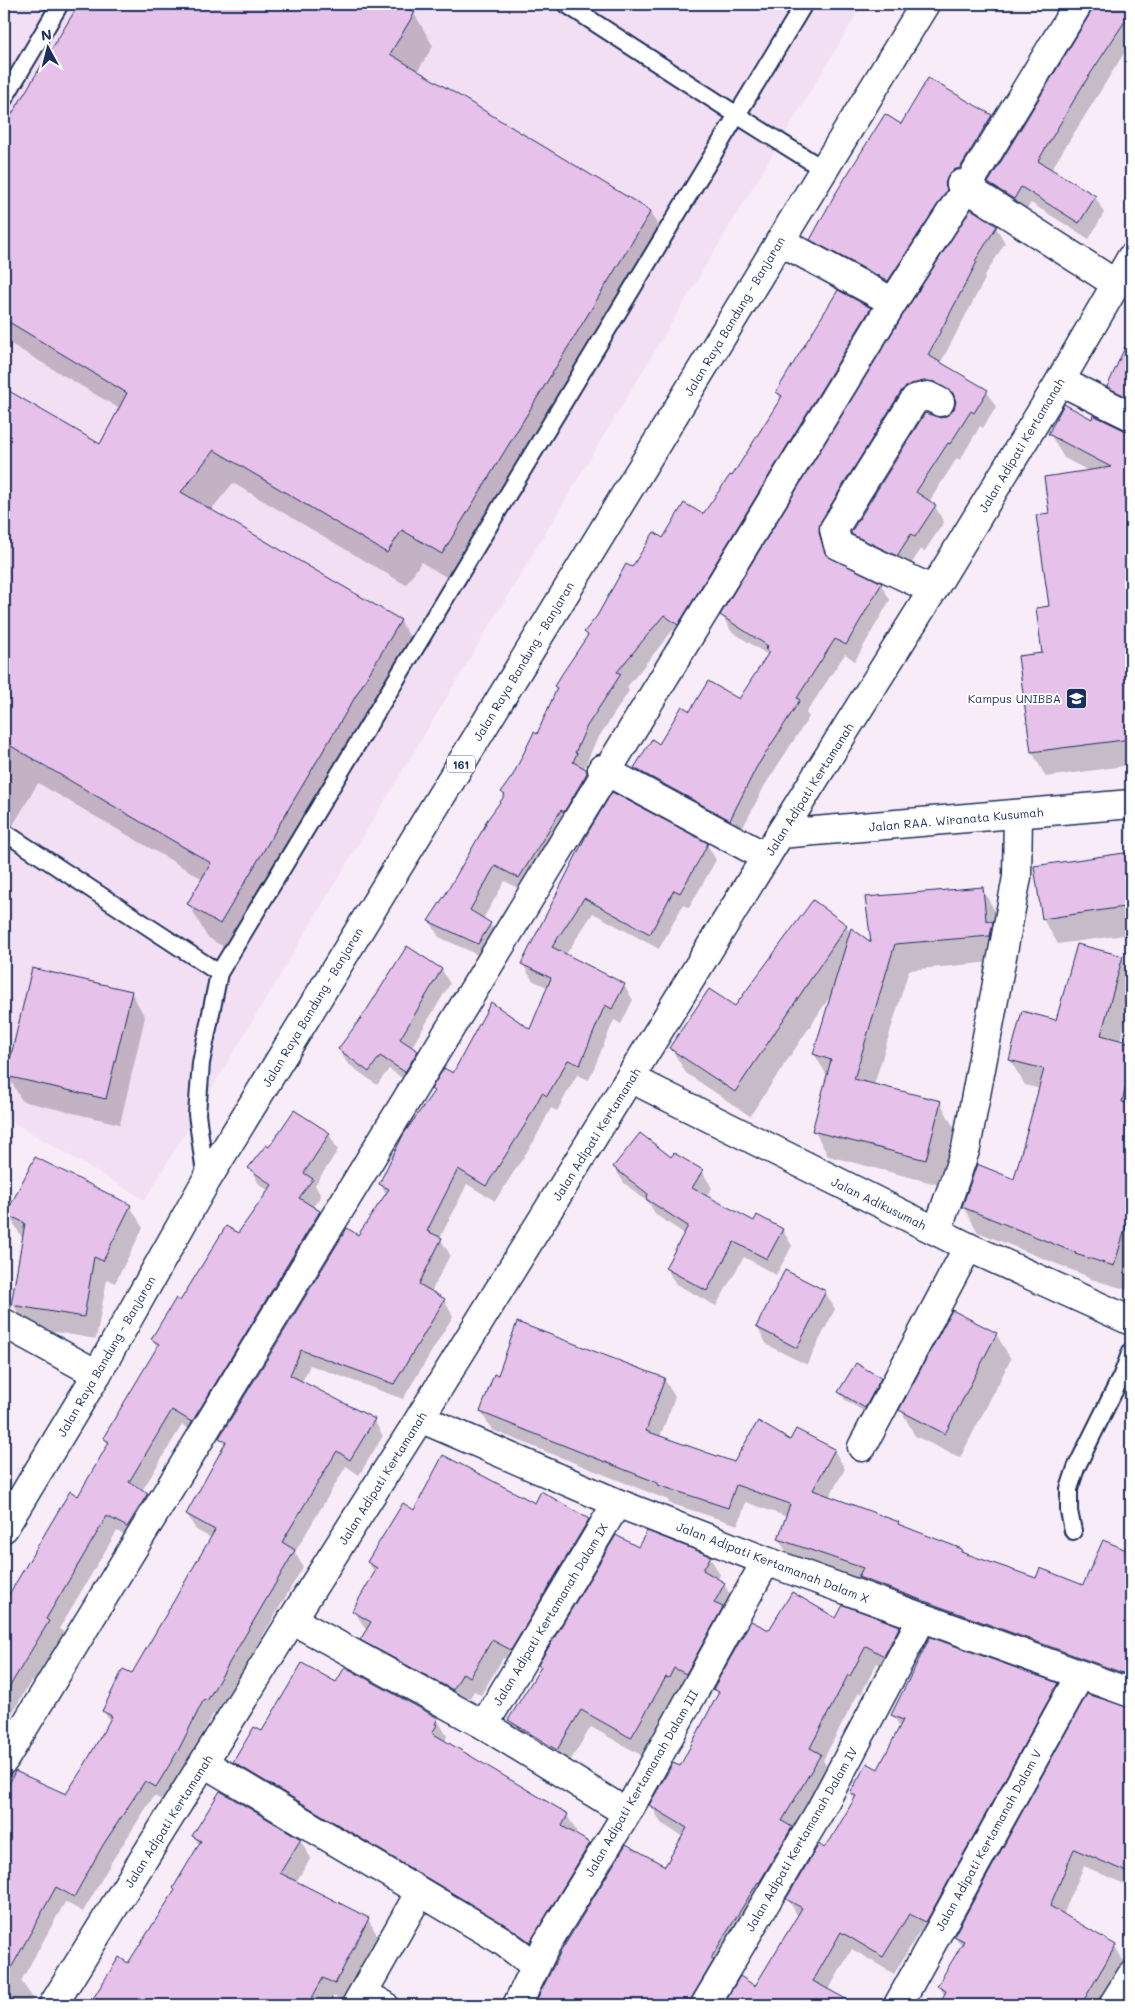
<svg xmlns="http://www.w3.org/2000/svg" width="1135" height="2009" font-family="Mali,sans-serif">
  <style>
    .built { fill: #f3dff4 }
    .shadow { fill: #0003 }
    .building { fill: #e6c1ea; stroke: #1b2f5e }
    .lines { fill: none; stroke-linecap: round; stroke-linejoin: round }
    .lane-casing { stroke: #1b2f5e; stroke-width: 20 }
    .street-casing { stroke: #1b2f5e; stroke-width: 31 }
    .secondary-casing { stroke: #1b2f5e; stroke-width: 31 }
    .primary-casing { stroke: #1b2f5e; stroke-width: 31 }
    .lane { stroke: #fff; stroke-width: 16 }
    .street { stroke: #fff; stroke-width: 28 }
    .secondary { stroke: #fff; stroke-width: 28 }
    .primary { stroke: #fff; stroke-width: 28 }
    .labels { text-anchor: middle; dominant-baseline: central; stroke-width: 4; stroke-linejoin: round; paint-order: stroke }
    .shield { fill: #fff; stroke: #5f6d8e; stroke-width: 1 }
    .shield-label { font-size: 11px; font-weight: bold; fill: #1b2f5e }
    .street-label { font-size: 12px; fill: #1b2f5e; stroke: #fff }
    .poi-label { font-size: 12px; fill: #1b2f5e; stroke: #fff; text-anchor: end }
  </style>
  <rect width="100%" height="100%" fill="#f8ecf9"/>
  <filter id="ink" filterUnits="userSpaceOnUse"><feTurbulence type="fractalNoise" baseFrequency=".02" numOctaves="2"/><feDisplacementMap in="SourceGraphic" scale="10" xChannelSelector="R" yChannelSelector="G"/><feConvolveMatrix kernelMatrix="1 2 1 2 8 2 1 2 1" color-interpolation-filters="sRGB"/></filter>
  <g filter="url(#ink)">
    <!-- built -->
    <path class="built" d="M4 4H863L145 1200 4 1117Z"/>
    <!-- shadow -->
    <path class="shadow" d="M80 4H399L414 13 433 46 417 72 650 212 669 245 461 586 421 562 406 585 233 483 211 510 400 620 419 653 239 956 207 937 189 904 203 879 38 783 12 827 4 823V389L100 445 120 409 4 340V130Z
      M1095 4H1131V42L1051 170 1095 196 1104 213 1089 239 1031 203 1023 215 999 199 989 183 1093 13Z
      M928 79 991 116 1001 133 898 298 822 257 812 240 901 125Z
      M996 227 1005 243 984 277 985 279 940 364 987 391 996 407 983 428 980 426 960 460 957 458 929 502 935 506 944 522 924 552 921 549 907 571 862 550 853 534 941 419 949 416 955 410 956 404 945 398 921 399 827 550 830 559 881 584 890 600 855 661 845 654 806 713 809 717 765 785 739 835 644 784 635 768 660 746 690 713 739 700 768 655 731 631 722 615Z
      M870 309 879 325 687 640 673 630 627 687 629 691 595 743 584 769 595 786 528 894 505 881 483 919 490 924 499 940 487 959 439 937 430 921 506 797 503 792 538 736 588 637 586 632 632 568 664 540 703 516 732 478 781 399 777 392Z
      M1121 360 1131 365V416L1122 411 1108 386Z
      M1092 420 1131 433V765L1046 777 1032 752 1020 657 1044 654 1050 608V514L1089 471 1064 458 1050 434Z
      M588 835 707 844 716 860 689 908 683 905 659 949 593 913 565 956 624 985 633 1000 621 1024 614 1020 589 1080 577 1075 557 1111 551 1108 534 1141 495 1201 467 1184 440 1238 450 1255 431 1292 444 1300 453 1316 403 1399 310 1365 302 1382 374 1420 383 1436 359 1475 346 1466 295 1552 303 1567 216 1716 213 1714 188 1765 165 1802 154 1796 112 1861 83 1912 65 1902 21 1981 33 1998 29 2005H4V1777L14 1772 66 1796 85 1767 110 1722 104 1711 132 1675 211 1538 196 1530 187 1514 225 1446 220 1438 387 1195 380 1184 453 1075 531 1031 549 988 532 980 523 964Z
      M1131 853V934L1058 944 1043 919 1035 867Z
      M982 889 997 914 1004 961 909 970 874 1085 940 1102 954 1128 940 1185 828 1156 814 1130 828 1077 814 1054 831 995 750 1116 686 1073 671 1048 735 1008 846 926 851 934 872 944Z
      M408 947 442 970 450 984 411 1048 417 1052 425 1066 413 1085 389 1069 377 1085 347 1063 339 1049 367 1012Z
      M1122 957 1131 973V1001L1120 1041 1131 1044V1280L1128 1290 1091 1279 1089 1277 978 1232 963 1207 1015 1181 1040 1089 1025 1085 1010 1060 1057 1021Z
      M131 992 145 1017 120 1124 22 1101 8 1075Z
      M329 1134 338 1150 315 1185 321 1196 312 1208 319 1212 328 1228 201 1436 182 1425 142 1491 147 1494 156 1510 137 1542 117 1531 59 1629 64 1632 73 1647 46 1690 31 1681 4 1727V1594L9 1597 79 1498 109 1446 104 1438 158 1348 152 1339 238 1235 269 1191 259 1184 250 1168 269 1149Z
      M674 1155 702 1171 712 1188 706 1197 754 1223 782 1229 792 1246 776 1275 744 1257 716 1306 676 1284 666 1268 685 1234 656 1215 649 1203 624 1183 614 1167 672 1159Z
      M130 1206 143 1228 115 1283 107 1279 96 1339 26 1327 13 1304 24 1238 21 1236 8 1214Z
      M825 1292 835 1309 807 1365 767 1345 757 1327Z
      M996 1334 1011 1359 960 1458 915 1436 901 1410Z
      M664 1379 675 1397 660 1437 735 1464 791 1441 834 1450 845 1469 829 1497 898 1523 900 1526 962 1550 964 1554 1036 1580 1084 1587 1104 1542 1131 1553V1690L789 1557 779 1539 787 1517 746 1502 738 1525 669 1503 668 1500 492 1430 481 1412Z
      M880 1379 885 1387 870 1415 845 1400 840 1392Z
      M4 1430 10 1440 4 1452Z
      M535 1505 588 1520 599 1539 522 1668 503 1658 481 1695 474 1691 464 1708 373 1658 362 1640 367 1631 354 1611 375 1573 368 1562 414 1512Z
      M647 1533 710 1557 720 1575 717 1580 724 1584 734 1601 679 1695 676 1693 641 1755 591 1727 567 1766 520 1737 510 1720 542 1669 540 1665 638 1549Z
      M837 1619 899 1627 910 1645 895 1674 877 1663 861 1694 859 1692 823 1760 830 1773 708 2005H536L562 1951 665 1868 683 1837 661 1823 651 1805 680 1768 719 1695 715 1689 769 1632Z
      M336 1684 437 1719 447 1736 445 1742 567 1815 577 1832 575 1835 589 1844 599 1861 540 1958 244 1779 234 1762 262 1733Z
      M1057 1684 1067 1702 936 1940 919 1932 894 1974 852 1949 828 1991 855 2005H724L740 1978 755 1988 798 1917 788 1899 832 1839 855 1799 852 1793 879 1771 900 1728 893 1714Z
      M1125 1709H1131V1887L1084 1866 1063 1915 1115 1946 1125 1964 1102 2003 1103 2005H940L945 1996 939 1986 962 1947 955 1936Z
      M194 1836 300 1840 311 1858 296 1882 368 1919 379 1938 345 2002 334 1996 329 2005H96L93 2000 129 1965 176 1891 199 1845Z"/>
    <!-- building -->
    <path class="building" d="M79 4H401L415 12 390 54 651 211 442 554 402 530 387 553 214 450 181 492 401 620 220 924 187 904 211 863 4 742V388L100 444 127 393 4 319V127Z
      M1094 4H1131V12L1083 85 1038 161 1096 196 1079 223 1021 187 1014 199 988 183 1091 12Z
      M928 78 992 115 960 168 953 170 948 176 945 183 947 190 888 281 810 240 834 196 885 114 901 124Z
      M971 209 997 226 975 261 977 262 928 355 988 390 974 413 971 411 950 444 948 443 916 492 936 505 915 537 911 534 897 556 851 534V532L925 413 941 418 948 415 954 409 956 402 953 393 935 382 924 381 911 384 902 390 821 521 819 533 826 555 882 583 846 645 835 639 797 698 800 700 756 768 730 820 634 768 652 739 659 744 682 706 690 711 708 681 739 699 769 652 765 649 768 646 720 615 906 310Z
      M838 290 871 308 678 625 664 615 617 672 621 674 587 726 575 753H577L573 762 586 769 587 773 564 812 561 810 519 878 495 866 470 910 491 923 478 944 428 921 445 895 486 824 485 823 505 795 501 792 513 775 534 732 537 734 557 688 554 686 588 635 584 632 597 616 626 564 632 567 654 532 663 538 684 503 703 514 730 475 732 476 782 396 776 392Z
      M1131 334V399L1107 387Z
      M1064 404 1092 419 1093 415 1124 430 1131 432V739L1031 752 1018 656 1042 653 1036 608 1049 606 1036 515 1049 513 1044 477 1111 467 1048 434Z
      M612 792 708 843 702 855 680 893 674 890 650 934 584 898 552 947 625 984 612 1009 605 1005 580 1065 568 1060 547 1096 542 1093 525 1125 486 1186 458 1169 427 1231 442 1238 419 1284 445 1299 394 1384 301 1350 290 1375 375 1419 350 1460 337 1451 282 1542 295 1550 207 1701 204 1699 179 1749 156 1787 145 1781 103 1845 74 1897 56 1887 4 1981V1796L15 1771 66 1794 84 1766 112 1716 102 1711 123 1669 132 1673 215 1530 186 1514 226 1442 219 1438 347 1228 358 1235 389 1189 379 1184 403 1135 434 1091 431 1089 444 1068 453 1073 491 1002 530 1029 551 978 521 964 587 834Z
      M1131 852V906L1042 919 1034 866Z
      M983 887 986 920 993 922 990 936 895 944 854 1079 941 1101 926 1160 812 1131 831 1060 813 1054 851 928 871 942 865 897Z
      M813 900 847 925 735 1092 669 1048 709 989 735 1006Z
      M1077 944 1123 956 1101 1035 1131 1043V1066L1122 1102 1131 1104V1209L1114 1266 1075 1254 1076 1253 962 1207 977 1164 1014 1179 1044 1069 1009 1060 1022 1011 1056 1020Z
      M407 946 442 969 400 1039 418 1051 405 1072 380 1056 369 1072 338 1049 366 1011Z
      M32 968 132 991 106 1099 6 1076Z
      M294 1110 330 1133 304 1173 313 1179 299 1198 320 1211 192 1422 172 1410 129 1482 148 1493 127 1527 107 1516 46 1619 49 1621 4 1696V1603L70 1491 78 1496 109 1442 103 1438 159 1344 151 1339 176 1298 180 1301 226 1226 238 1233 272 1185 248 1168 266 1145 269 1147Z
      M640 1133 671 1157 674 1153 703 1170 692 1188 754 1221 757 1215 783 1229 767 1259 734 1242 707 1291 665 1268 688 1226 646 1199 648 1194 613 1167Z
      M35 1157 131 1205 103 1261 94 1257 84 1317 11 1305 25 1223 6 1214Z
      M785 1270 826 1291 797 1348 756 1327Z
      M952 1310 997 1333 945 1434 899 1410Z
      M517 1322 665 1378 646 1431 734 1462 758 1421 790 1440 796 1429 835 1449 813 1490 899 1522 898 1524 962 1549 961 1552 1036 1578 1040 1568 1083 1585 1103 1540 1131 1552V1676L858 1577 863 1568 778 1539 790 1504 736 1485 728 1508 658 1485V1483L480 1412 494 1374 498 1375Z
      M856 1363 881 1378 865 1408 838 1392Z
      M443 1455 535 1503 541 1491 589 1519 511 1650 492 1640 470 1677 463 1673 453 1690 360 1640 371 1622 352 1611 377 1568 367 1562 403 1503 414 1510Z
      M647 1531 711 1556 703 1570 725 1583 714 1603 723 1607 686 1674 674 1668 669 1678 666 1677 631 1738 581 1710 557 1750 508 1720 541 1667 538 1665 616 1535 638 1547Z
      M792 1592 836 1618 843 1605 900 1626 884 1656 866 1646 850 1676 848 1675 810 1748 821 1754 782 1821 792 1827 759 1883 758 1882 711 1958 714 1960 692 1997 689 2005H534L561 1951 626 1844 665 1866 687 1828 649 1805 673 1763 680 1766 719 1692 713 1689 751 1621 769 1630Z
      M930 1637 1058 1683 926 1922 909 1914 883 1957 841 1932 813 1981 857 2005H723L740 1976 755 1986 802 1908 786 1899 819 1844 824 1848 831 1839 856 1796 850 1793 867 1763 878 1769 903 1720 891 1715Z
      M302 1663 336 1682 345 1667 438 1718 435 1724 437 1725 432 1733 568 1814 562 1826 590 1843 530 1942 509 1927 233 1762 254 1727 262 1731Z
      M1087 1694 1131 1708V1874L1074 1849 1050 1906 1116 1945 1081 2005H939L946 1991 937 1986 964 1941 954 1936Z
      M220 1791 301 1839 280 1873 369 1918 335 1984 323 1978 308 2005H89L119 1957 128 1963 175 1890 173 1888 201 1841 192 1836Z"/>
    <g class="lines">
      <defs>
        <path id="lane" d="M566 4 737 115 823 169
          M4 99 60 4
          M4 832 219 973 201 1063 197 1114 206 1181
          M219 973 804 4
          M1073 1531 1069 1511V1489L1076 1468 1122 1375 1131 1351"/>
        <path id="street" d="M967 187 961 184 1116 284
          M780 241 893 302
          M1060 381 1131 416
          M933 590 838 545 834 529 915 399 928 396 940 402
          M607 772 602 769 766 857
          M937 1231 966 1148 1017 877 1018 814
          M4 1323 97 1374
          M420 1418 617 1503 766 1561 1131 1693
          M862 1447 968 1247
          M292 1620 484 1725 627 1813
          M484 1725 617 1503
          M4 1760 893 302 967 187 1078 4
          M204 1763 501 1940 536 1966
          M363 1993 384 2005
          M356 2005 420 1892
          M517 2005 547 1943 627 1813 766 1561
          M705 2005 820 1811 922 1618
          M898 2005 1080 1675
          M1113 2005 1131 1976"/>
        <path id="secondary" d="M780 834 1131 804
          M630 1078 968 1247 1131 1321
          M53 2005 292 1620 420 1418 780 834 933 590 1060 381 1131 258"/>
        <path id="primary" d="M4 1528 97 1374 206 1181 925 4"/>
      </defs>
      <!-- lane casing -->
      <use href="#lane" class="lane-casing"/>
      <!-- street casing -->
      <use href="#street" class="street-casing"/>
      <!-- secondary casing -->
      <use href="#secondary" class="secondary-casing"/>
      <!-- primary casing -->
      <use href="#primary" class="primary-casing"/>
      <!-- lane -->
      <use href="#lane" class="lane"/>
      <!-- street -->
      <use href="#street" class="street"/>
      <!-- secondary -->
      <use href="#secondary" class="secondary"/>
      <!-- primary -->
      <use href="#primary" class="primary"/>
    </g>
  </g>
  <!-- icons -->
  <defs>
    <symbol id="university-square" viewBox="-11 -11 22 22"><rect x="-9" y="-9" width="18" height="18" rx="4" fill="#1b2f5e" stroke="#fff"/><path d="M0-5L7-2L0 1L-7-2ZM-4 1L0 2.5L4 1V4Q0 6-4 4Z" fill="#fff"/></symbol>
  </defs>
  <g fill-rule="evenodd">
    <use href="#university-square" x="1064" y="686" width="25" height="25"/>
  </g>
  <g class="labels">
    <!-- shield labels -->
    <rect class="shield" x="447" y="755.5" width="28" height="17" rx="4"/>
    <g class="shield-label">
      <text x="461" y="764">161</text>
    </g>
    <!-- street labels -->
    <g class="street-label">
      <text transform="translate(734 316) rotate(-59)">Jalan Raya Bandung - Banjaran</text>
      <text transform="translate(1021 445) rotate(-59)">Jalan Adipati Kertamanah</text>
      <text transform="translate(523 661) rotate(-59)">Jalan Raya Bandung - Banjaran</text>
      <text transform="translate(809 789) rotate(-58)">Jalan Adipati Kertamanah</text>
      <text transform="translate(956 819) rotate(-5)">Jalan RAA. Wiranata Kusumah</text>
      <text transform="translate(312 1007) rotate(-59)">Jalan Raya Bandung - Banjaran</text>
      <text transform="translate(596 1134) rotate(-58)">Jalan Adipati Kertamanah</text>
      <text transform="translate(879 1203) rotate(26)">Jalan Adikusumah</text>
      <text transform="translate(106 1356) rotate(-60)">Jalan Raya Bandung - Banjaran</text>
      <text transform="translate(382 1478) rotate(-58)">Jalan Adipati Kertamanah</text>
      <text transform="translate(773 1562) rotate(21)">Jalan Adipati Kertamanah Dalam X</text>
      <text transform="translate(550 1614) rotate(-59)">Jalan Adipati Kertamanah Dalam IX</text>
      <text transform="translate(641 1783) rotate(-60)">Jalan Adipati Kertamanah Dalam III</text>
      <text transform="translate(168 1821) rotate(-58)">Jalan Adipati Kertamanah</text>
      <text transform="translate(801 1839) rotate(-60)">Jalan Adipati Kertamanah Dalam IV</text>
      <text transform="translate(988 1840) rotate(-61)">Jalan Adipati Kertamanah Dalam V</text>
    </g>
    <!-- poi labels -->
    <g class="poi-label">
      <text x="1061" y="698">Kampus UNIBBA</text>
    </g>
  </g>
  <!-- margin -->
  <rect width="1135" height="2009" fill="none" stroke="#fff" stroke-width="20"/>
  <rect x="10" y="10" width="1115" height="1989" fill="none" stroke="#1b2f5e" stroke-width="2" filter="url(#ink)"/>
  <!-- north arrow -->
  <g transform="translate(48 48) rotate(353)" stroke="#ffffff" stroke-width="4" paint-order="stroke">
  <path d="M0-4L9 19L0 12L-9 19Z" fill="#1b2f5e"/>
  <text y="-8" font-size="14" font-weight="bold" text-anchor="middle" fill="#1b2f5e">N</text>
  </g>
</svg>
